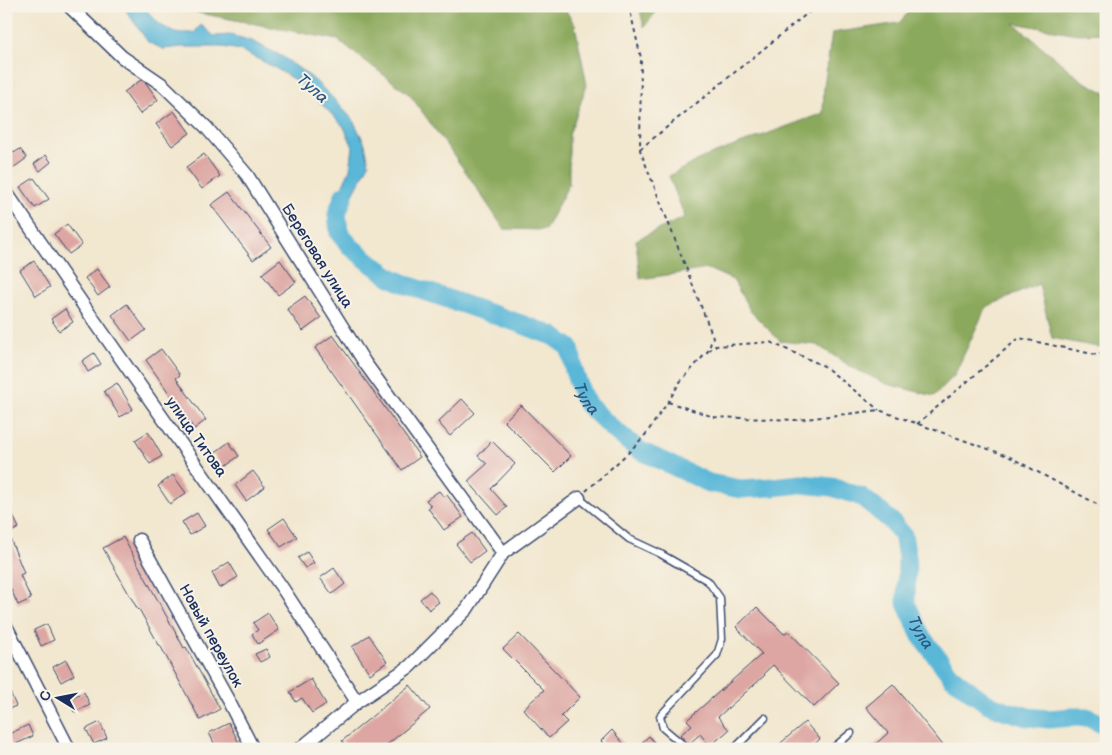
<svg xmlns="http://www.w3.org/2000/svg" width="1112" height="755" font-family="'Balsamiq Sans',sans-serif">
  <style>
    .forest { fill: #8ba95b; stroke: #536c5c }
    .water { fill: #5ab7d8; stroke: #3a739b }
    .lines { fill: none; stroke-linecap: round; stroke-linejoin: round }
    .river { stroke: #5ab7d8; stroke-width: 19 }
    .building { fill: #dda6a2 }
    .lane-casing { stroke: #3b4b6f; stroke-width: 9 }
    .street-casing { stroke: #3b4b6f; stroke-width: 15 }
    .path { stroke: #3b4b6f; stroke-width: 2; stroke-dasharray: 4 4; stroke-linecap: butt }
    .lane { stroke: #fff; stroke-width: 6 }
    .street { stroke: #fff; stroke-width: 12 }
    .labels { text-anchor: middle; dominant-baseline: central; stroke-width: 4; stroke-linejoin: round; paint-order: stroke }
    .street-label { font-size: 15px; fill: #1b2f5e; stroke: #f7f3e8 }
    .water-label { font-size: 16px; font-style: italic; fill: #2e5883; stroke: #f7f3e8 }
  </style>
  <rect width="100%" height="100%" fill="#f7f3e8"/>
  <filter id="ink" filterUnits="userSpaceOnUse"><feTurbulence type="fractalNoise" baseFrequency=".02" numOctaves="2"/><feDisplacementMap in="SourceGraphic" scale="10" xChannelSelector="R" yChannelSelector="G"/><feConvolveMatrix kernelMatrix="1 2 1 2 8 2 1 2 1" color-interpolation-filters="sRGB"/></filter>
  <filter id="wash" filterUnits="userSpaceOnUse"><feTurbulence type="fractalNoise" baseFrequency=".0096" numOctaves="4" result="noise"/><feDisplacementMap in="SourceGraphic" scale="20" xChannelSelector="R" yChannelSelector="G"/><feGaussianBlur stdDeviation="1.12" result="paint"/><feColorMatrix in="noise" values="0 0 0 0 0 0 0 0 0 0 0 0 0 0 0 0 0 1.4 0 .05"/><feComposite in="paint" operator="in"/></filter>
  <g filter="url(#wash)">
    <rect width="100%" height="100%" fill="#f2e7cf"/>
    <!-- forest -->
    <path class="forest" d="M183 6H563L575 25 587 85 569 135V184L545 230 504 229 468 175 410 95 338 40 199 13Z
      M639 6H661L644 27Z
      M914 6H1106V33L1077 34 1014 23 1081 80 1106 93V347L1102 348 1052 338 1039 284 986 307 954 376 934 396 887 384 853 368 817 345 780 341 751 312 733 280 708 269 640 279 636 240 685 217 669 176 702 158 823 113 824 86 832 33 899 23Z"/>
    <!-- water -->
    <path class="water" d="M123 6H143L160 25 176 33H194L201 25 214 36 231 35 252 41 283 57 311 77 331 96 353 120 365 144 369 164 348 203 343 217 332 218 331 211 350 169 353 147 344 127 303 85 272 66 240 50 223 47H182L163 49 148 42Z"/>
    <g class="lines">
      <!-- river -->
      <path class="river" id="s1" d="M344 195 337 214 339 233 350 246 372 264 392 278 410 286 521 324 553 336 570 348 574 371 582 394 587 404 613 429 639 450 709 483 741 489 772 487 801 484 832 487 862 497 890 520 903 535 907 557 906 603 921 636 952 677 986 703 1007 711 1028 717 1049 719 1072 717H1087L1106 726"/>
    </g>
    <g id="blocks">
      <!-- building -->
      <path class="building" d="M141 80 146 83 158 100 140 114 124 92Z
        M174 111 190 133 172 146 156 124Z
        M6 143 14 153 20 149 27 158 6 173Z
        M204 154 220 176 202 189 186 167Z
        M46 155 51 162 40 171 34 164Z
        M34 178 49 199 35 208 20 187Z
        M229 192 271 247 253 260 211 205Z
        M67 224 82 245 69 254 54 234Z
        M280 260 296 282 278 295 262 274Z
        M34 261 50 287 36 296 20 270Z
        M97 269 110 287 98 296 85 278Z
        M305 296 321 318 303 331 287 309Z
        M127 304 146 330 131 341 112 315Z
        M65 309 73 322 59 331 51 319Z
        M333 335 420 457 402 470 315 348Z
        M161 349 180 375 176 378 206 420 194 429 146 360Z
        M94 353 101 364 88 372 82 361Z
        M117 383 133 409 120 417 104 391Z
        M462 399 475 413 450 436 438 422Z
        M521 405 571 456 555 472 504 421Z
        M148 432 162 456 150 464 135 440Z
        M492 441 515 464 491 489 507 507 498 515 468 481 487 464 478 456Z
        M229 442 239 456 223 468 213 454Z
        M253 471 265 487 246 501 235 485Z
        M173 475 186 493 170 504 158 486Z
        M439 491 444 497 447 495 463 517 444 530 428 508 431 506 426 500Z
        M6 502 19 528 8 533 24 573 20 575 31 599 18 605 6 578Z
        M197 513 205 526 190 535 182 522Z
        M284 518 297 537 281 547 268 529Z
        M472 533 485 551 470 562 456 544Z
        M123 537 184 648 186 647 220 709 200 720 160 645H159L139 609 138 610 103 548Z
        M307 552 314 563 305 568 298 558Z
        M229 562 238 577 220 588 212 573Z
        M334 568 345 584 332 594 320 578Z
        M430 591 439 602 429 610 420 599Z
        M757 607 784 634 788 631 839 683 814 707 773 665 764 673 765 675 718 717 729 730 710 746 700 734 689 744 680 735 692 725 687 720 762 654 736 627Z
        M268 613 279 630 258 644 252 634 258 630 253 623Z
        M47 624 54 640 41 646 34 630Z
        M519 634 580 697 561 716 567 722 549 738 523 709 544 690 503 649Z
        M369 635 387 662 370 674 352 647Z
        M266 649 270 657 260 662 255 654Z
        M66 660 74 675 61 682 53 667Z
        M311 679 326 704 312 713 302 698 296 702 290 692Z
        M6 683 16 706 6 710Z
        M893 684 946 749H870L888 733 866 707Z
        M410 685 430 709 382 749H349L342 741Z
        M84 692 90 705 74 712 68 699Z
        M100 722 107 738 94 744 86 729Z
        M805 722 820 739 809 749H774Z
        M229 723 242 749H217L209 733Z
        M28 725 33 736 12 746 7 735Z
        M612 730 628 749H608L601 741Z
        M649 736 659 749H635Z"/>
    </g>
  </g>
  <g filter="url(#ink)">
    <use href="#blocks" fill-opacity="0" stroke="#3b4b6f" stroke-width="1"/>
    <g class="lines">
      <defs>
        <path id="lane" d="M579 498 629 539 659 553 708 581 720 598 722 639 717 655 660 716 663 728 688 749
          M734 749 765 718
          M832 749 851 733"/>
        <path id="street" d="M69 6 122 57 163 85 206 127 247 175 365 363 503 553
          M6 192 84 306 283 589 357 702
          M139 540 229 702 253 749
          M6 626 69 749
          M300 749 357 702 409 667 467 609 503 553 579 498"/>
      </defs>
      <!-- lane casing -->
      <use href="#lane" class="lane-casing"/>
      <!-- street casing -->
      <use href="#street" class="street-casing"/>
      <!-- path -->
      <path class="path" d="M640 149 809 12 820 6
        M708 351 715 346 770 342 824 366 879 410
        M668 402 714 417 797 420 879 410 1008 456 1106 509
        M917 424 1019 338 1097 355 1106 352
        M586 491 628 453 646 434 668 402 680 382 708 351 713 337 640 150 641 58 629 6"/>
      <!-- lane -->
      <use href="#lane" class="lane"/>
      <!-- street -->
      <use href="#street" class="street"/>
    </g>
  </g>
  <g class="labels">
    <!-- street labels -->
    <g class="street-label">
      <text transform="translate(317 256) rotate(58)">Береговая улица</text>
      <text transform="translate(196 437) rotate(55)">улица Титова</text>
      <text transform="translate(211 636) rotate(61)">Новый переулок</text>
    </g>
    <!-- water labels -->
    <g class="water-label">
      <text transform="translate(312 89) rotate(41)">Тула</text>
      <text stroke="none"><textPath href="#s1" startOffset="355">Тула</textPath></text>
      <text stroke="none"><textPath href="#s1" startOffset="820">Тула</textPath></text>
    </g>
  </g>
  <!-- margin -->
  <rect width="1112" height="755" fill="none" stroke="#f7f3e8" stroke-width="25"/>
  <!-- north arrow -->
  <g transform="translate(58 698) rotate(280)" stroke="#f7f3e8" stroke-width="4" paint-order="stroke">
  <path d="M0-4L9 19L0 12L-9 19Z" fill="#1b2f5e"/>
  <text y="-8" font-size="14" font-weight="bold" text-anchor="middle" fill="#1b2f5e">С</text>
  </g>
</svg>
